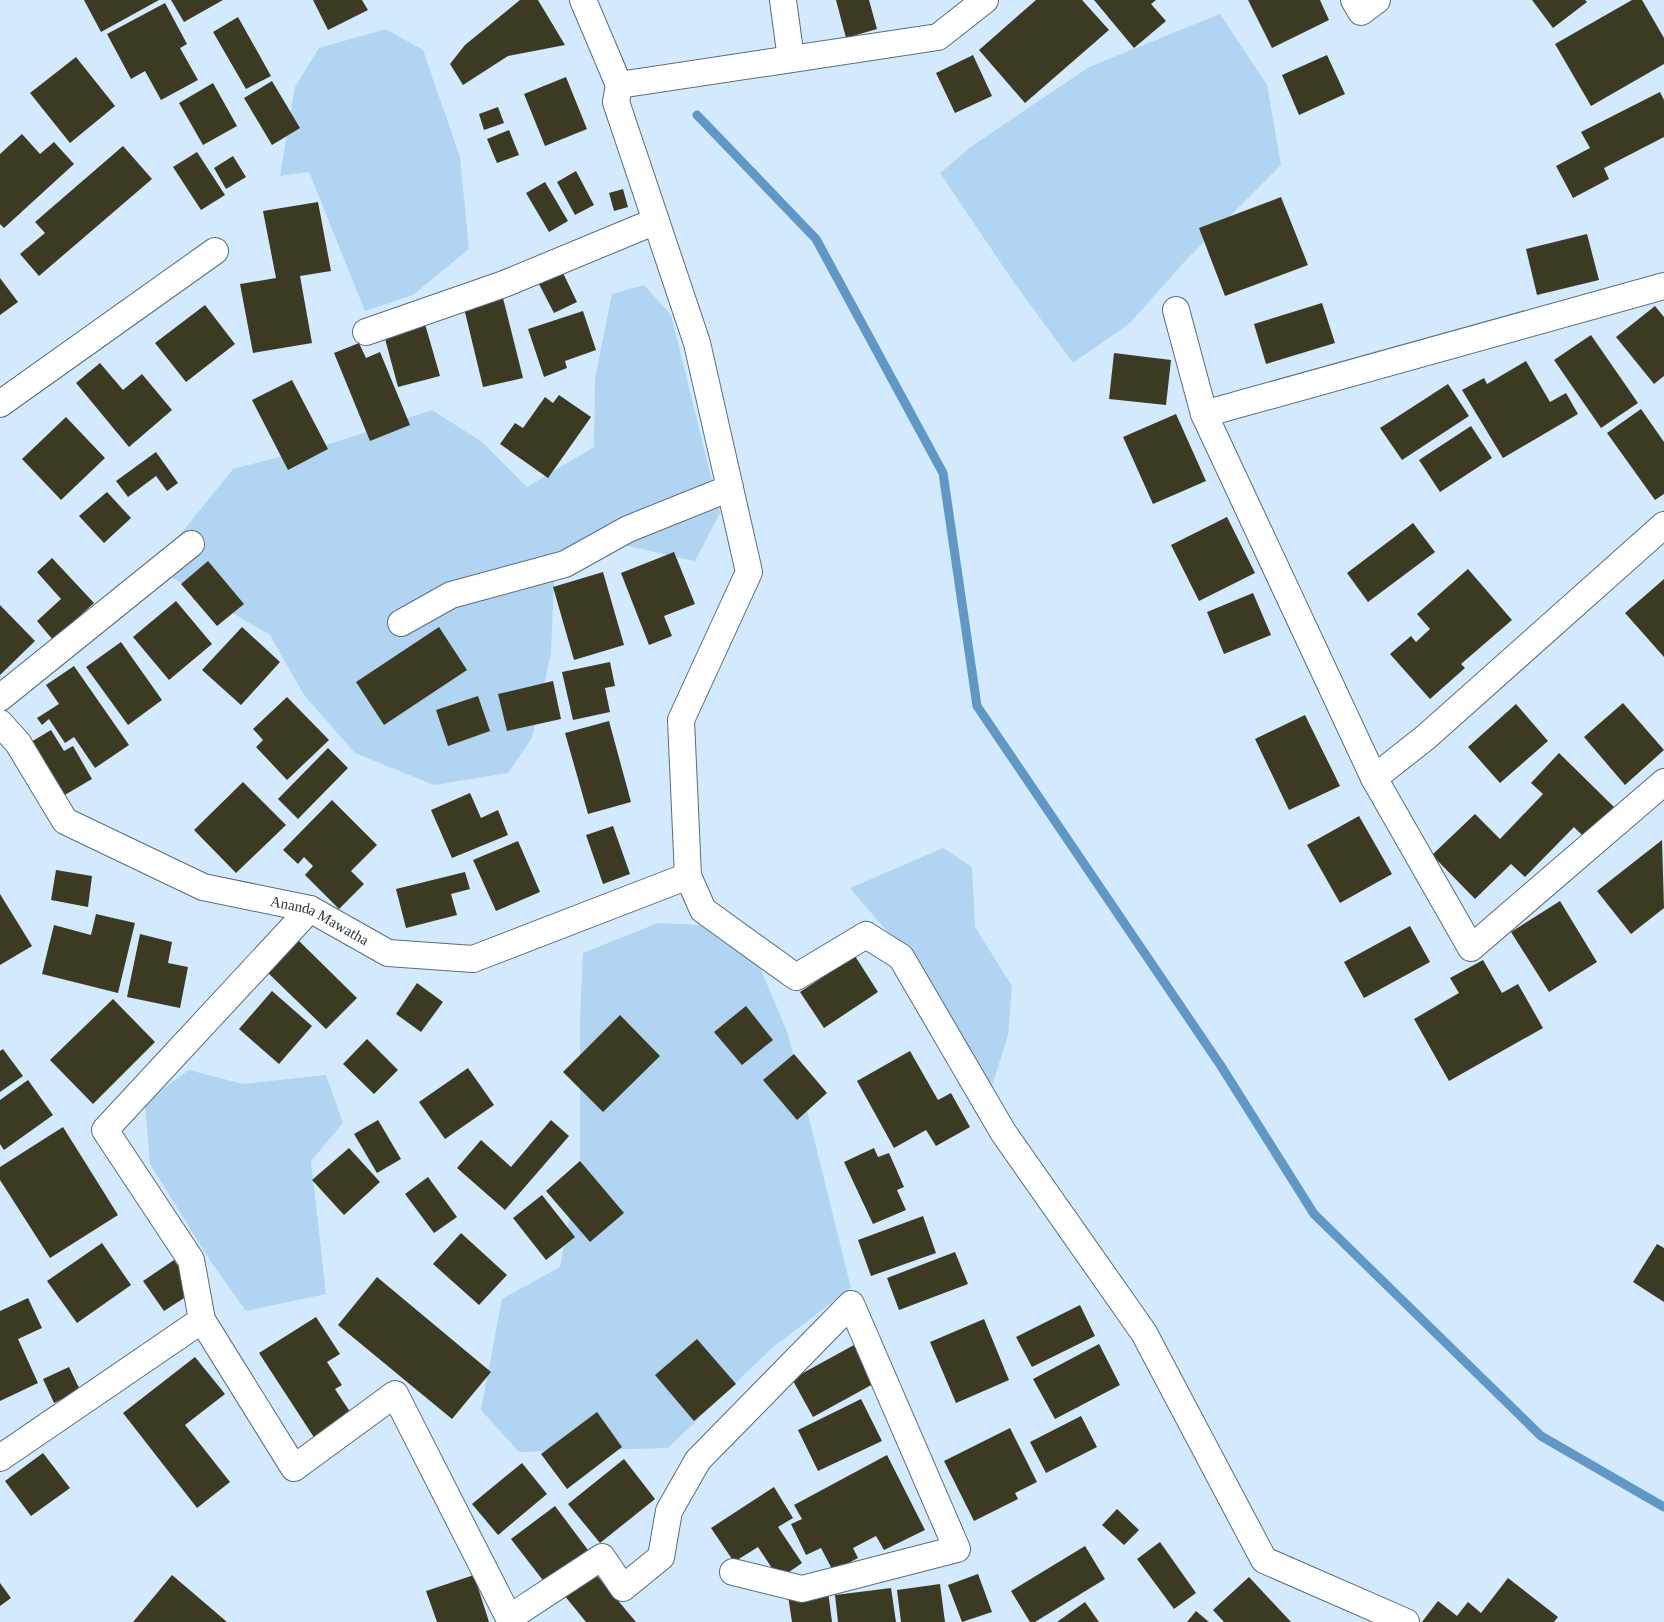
<svg xmlns="http://www.w3.org/2000/svg" width="1664" height="1622" font-family="Georgia,serif">
  <style>
    .green { fill: #b0d4f2 }
    .lines { fill: none; stroke-linecap: round; stroke-linejoin: round }
    .stream { stroke: #6197c4; stroke-width: 9 }
    .building { fill: #3c3a23 }
    .street-casing { stroke: #586d7e; stroke-width: 28 }
    .street { stroke: #fff; stroke-width: 26 }
    .labels { text-anchor: middle; dominant-baseline: central; stroke-width: 6; stroke-linejoin: round; paint-order: stroke }
    .street-label { font-size: 15px; fill: #2e373f; stroke: #ecf5fd }
  </style>
  <rect width="100%" height="100%" fill="#d3eafe"/>
  <!-- green -->
  <path class="green" d="M1220 14 1267 85 1281 165 1186 260 1130 323 1073 363 1015 284 940 173 972 146 1089 67Z
    M386 29 423 50 460 157 469 249 413 295 365 311 309 172 280 176 295 87 319 48Z
    M644 285 671 315 720 513 695 561 606 541 555 556 551 653 532 738 508 773 434 785 355 753 304 695 270 635 154 567 233 469 336 442 432 410 482 442 527 487 594 447 595 379 612 294Z
    M943 848 972 867 975 927 1012 986 1008 1035 992 1086 897 943 850 888Z
    M658 923 743 927 788 1034 851 1288 772 1348 668 1448 519 1452 481 1410 502 1299 560 1267 580 1161V1020L583 953Z
    M189 1070 243 1084 326 1075 343 1123 311 1161 326 1294 246 1311 209 1259 150 1164 145 1102Z"/>
  <g class="lines">
    <!-- stream -->
    <path class="stream" d="M697 115 816 239 943 473 977 706 1221 1066 1314 1214 1541 1436 1664 1507"/>
  </g>
  <!-- building -->
  <path class="building" d="M84 0H159L101 32Z
    M171 0H223L184 22Z
    M313 0H362L368 10 328 30Z
    M520 0H538L565 45 508 56 463 85 450 64 465 45Z
    M836 0H869L877 29 846 38Z
    M1036 0H1082L1109 30 1025 103 979 50Z
    M1094 0H1156L1151 4 1166 21 1134 48Z
    M1248 0H1320L1329 20 1272 48Z
    M1532 0H1585L1587 2 1553 28Z
    M1632 0H1642L1664 38V64L1591 106 1555 44Z
    M165 3 187 44 180 48 198 80 161 100 145 71 131 79 107 34Z
    M238 17 271 76 246 89 213 32Z
    M973 55 992 96 955 113 936 73Z
    M1327 55 1345 94 1299 115 1282 75Z
    M76 57 115 106 70 143 30 93Z
    M566 77 587 129 545 146 524 94Z
    M272 81 300 128 272 145 244 98Z
    M213 83 237 126 203 145 179 103Z
    M1660 92 1664 100V137L1604 168 1609 179 1573 198 1556 166 1590 148 1581 132Z
    M498 107 504 123 484 130 479 114Z
    M509 130 519 155 497 163 487 139Z
    M22 134 40 154 54 142 74 164 4 228 0 224V154Z
    M123 146 152 179 39 276 20 254 45 233 35 222Z
    M197 152 225 195 201 210 173 167Z
    M233 156 246 177 226 189 214 168Z
    M576 171 594 205 575 215 557 182Z
    M545 182 568 221 549 232 526 193Z
    M623 189 628 207 614 211 609 193Z
    M1281 197 1308 265 1225 296 1199 228Z
    M318 202 331 271 300 276 312 343 253 353 240 284 276 278 263 211Z
    M1587 234 1599 280 1537 295 1526 249Z
    M563 273 577 302 554 313 539 284Z
    M0 278 18 302 0 315Z
    M503 298 523 378 483 387 464 308Z
    M1322 303 1335 343 1266 364 1254 324Z
    M205 305 235 344 186 382 155 343Z
    M1655 306 1664 317V376L1654 384 1616 337Z
    M583 311 596 350 565 361 567 368 544 377 528 329Z
    M425 324 440 376 398 387 384 335Z
    M1591 335 1638 403 1601 428 1554 360Z
    M359 343 366 358 380 352 410 425 370 441 334 353Z
    M1114 353 1171 360 1166 405 1109 399Z
    M1526 361 1550 402 1566 393 1578 414 1503 458 1462 390 1484 378 1487 384Z
    M100 363 123 390 142 374 172 410 129 447 76 383Z
    M292 380 328 449 288 470 252 400Z
    M1448 384 1469 416 1402 460 1380 428Z
    M559 395 591 417 548 478 500 444 515 423 523 428 545 397 553 403Z
    M1641 409 1664 442V494L1655 500 1607 433Z
    M1176 414 1206 481 1153 504 1123 437Z
    M66 417 105 458 61 500 22 459Z
    M1471 426 1492 458 1440 492 1419 460Z
    M156 452 178 483 167 491 156 476 128 497 116 481Z
    M107 492 131 518 104 543 79 516Z
    M1227 517 1255 573 1199 601 1171 545Z
    M1413 523 1435 552 1368 602 1347 573Z
    M674 552 695 604 664 616 672 636 649 645 621 573Z
    M52 558 94 603 53 640 37 621 61 599 37 572Z
    M208 561 244 604 217 626 181 584Z
    M1468 569 1512 620 1461 664 1465 668 1430 699 1390 654 1411 636 1416 642 1430 629 1417 614Z
    M603 572 624 645 574 660 553 587Z
    M1664 579V657L1625 613Z
    M1253 593 1271 635 1224 654 1207 612Z
    M176 601 212 644 169 680 133 637Z
    M0 605 35 641 0 675Z
    M242 627 280 662 241 705 202 670Z
    M439 627 467 670 384 725 356 682Z
    M121 642 162 700 128 725 86 667Z
    M610 662 615 686 605 688 610 712 573 720 562 672Z
    M74 666 129 745 95 768 74 737 65 743 49 719 42 725 37 718 59 704 46 685Z
    M553 681 561 719 507 731 498 694Z
    M478 696 490 731 448 746 436 710Z
    M287 697 329 740 287 780 256 747 263 740 253 729Z
    M1623 703 1664 750 1625 785 1584 737Z
    M1516 704 1548 741 1500 783 1468 747Z
    M1305 715 1340 786 1289 810 1255 739Z
    M609 721 631 802 588 814 565 733Z
    M51 730 64 751 73 746 92 779 63 796 31 742Z
    M328 748 348 768 298 819 278 799Z
    M1559 753 1614 807 1585 838 1574 827 1525 877 1511 864 1475 899 1432 855 1475 814 1500 839 1543 794 1531 783Z
    M243 782 286 825 236 873 194 830Z
    M470 793 481 818 498 810 508 835 452 858 431 810Z
    M332 800 377 845 351 871 364 884 339 909 305 875 313 866 304 857 298 864 283 850Z
    M1359 816 1392 874 1340 903 1307 845Z
    M613 826 630 874 603 884 586 835Z
    M1662 840 1664 908 1631 934 1597 891Z
    M518 841 540 892 496 911 473 860Z
    M56 870 92 876 88 907 51 900Z
    M465 872 470 889 451 894 457 915 406 928 396 889Z
    M0 894 32 946 0 965Z
    M1560 901 1597 962 1549 992 1511 932Z
    M96 914 135 923 118 993 42 974 54 925 91 935Z
    M1410 926 1430 962 1364 998 1344 962Z
    M140 934 172 942 168 963 188 967 180 1008 127 997Z
    M297 939 357 998 326 1029 266 971Z
    M855 956 878 992 824 1028 800 992Z
    M1483 960 1502 993 1518 984 1543 1028 1449 1081 1414 1019 1459 993 1450 978Z
    M417 983 443 1002 421 1032 396 1014Z
    M272 991 312 1026 279 1064 239 1029Z
    M113 999 155 1042 93 1104 50 1060Z
    M746 1006 773 1040 742 1065 714 1032Z
    M620 1015 660 1056 603 1112 563 1072Z
    M367 1039 398 1070 374 1094 343 1064Z
    M3 1049 23 1076 0 1092V1051Z
    M910 1051 938 1100 951 1093 970 1127 936 1146 926 1130 894 1148 857 1081Z
    M794 1054 827 1093 797 1120 763 1080Z
    M468 1068 494 1105 445 1139 419 1102Z
    M28 1080 53 1115 4 1150 0 1144V1100Z
    M378 1120 401 1159 377 1173 354 1134Z
    M551 1120 569 1136 505 1210 457 1168 481 1140 511 1167Z
    M63 1127 118 1215 50 1258 0 1180V1167Z
    M349 1148 380 1182 344 1215 312 1180Z
    M874 1148 878 1157 889 1153 904 1187 897 1190 906 1210 873 1224 844 1162Z
    M580 1161 624 1213 590 1242 546 1191Z
    M428 1177 457 1217 434 1233 405 1194Z
    M542 1195 575 1237 546 1260 513 1218Z
    M923 1216 936 1253 871 1276 858 1240Z
    M461 1233 507 1275 479 1305 433 1264Z
    M102 1243 131 1285 77 1323 47 1281Z
    M1657 1244 1664 1248V1302L1633 1282Z
    M955 1252 968 1284 899 1310 887 1278Z
    M174 1260 195 1291 164 1311 143 1281Z
    M377 1277 491 1372 452 1419 338 1325Z
    M28 1298 42 1328 18 1339 38 1383 0 1401V1311Z
    M1080 1305 1095 1336 1032 1367 1016 1337Z
    M316 1317 340 1354 327 1362 342 1385 335 1389 354 1418 317 1442 259 1353Z
    M984 1319 1009 1380 956 1403 930 1342Z
    M697 1339 736 1384 694 1421 655 1375Z
    M1099 1344 1120 1385 1055 1419 1033 1379Z
    M854 1345 875 1383 813 1417 792 1379Z
    M195 1357 225 1394 185 1425 230 1482 197 1508 123 1413Z
    M69 1367 80 1390 54 1403 43 1379Z
    M861 1399 882 1441 818 1471 798 1430Z
    M597 1412 622 1447 567 1489 541 1454Z
    M1081 1416 1097 1447 1046 1473 1030 1442Z
    M1010 1428 1037 1482 1015 1493 1018 1499 974 1521 944 1461Z
    M43 1453 70 1488 31 1516 5 1481Z
    M887 1455 925 1530 884 1550 876 1536 853 1548 858 1558 833 1571 821 1548 806 1555 791 1524 802 1519 794 1505Z
    M624 1459 655 1499 600 1543 568 1504Z
    M522 1463 547 1494 498 1535 472 1504Z
    M774 1487 793 1518 778 1527 802 1563 779 1579 758 1547 734 1562 711 1528Z
    M555 1506 588 1550 545 1583 511 1539Z
    M1117 1509 1139 1530 1124 1545 1102 1525Z
    M1160 1542 1196 1593 1174 1609 1137 1559Z
    M1085 1546 1105 1579 1035 1622H1030L1011 1591Z
    M593 1571 636 1622H586L564 1595Z
    M978 1574 992 1612 962 1622 948 1585Z
    M172 1575 227 1622H133Z
    M474 1575 489 1622H437L426 1591Z
    M1249 1577 1291 1622H1224L1213 1610Z
    M1508 1578 1558 1617 1554 1622H1422L1438 1601 1457 1616 1468 1602 1481 1613Z
    M0 1583 11 1598 0 1606Z
    M940 1584 945 1622H901L897 1590Z
    M891 1588 896 1622H838L835 1595Z
    M828 1591 832 1622H792L788 1596Z
    M1085 1602 1099 1622H1057Z
    M1196 1611 1209 1622H1187Z"/>
  <g class="lines">
    <defs>
      <g id="street">
        <path d="M583 0 619 85 938 37 985 0"/>
        <path d="M783 0 791 59"/>
        <path d="M1354 0 1361 12 1377 0"/>
        <path d="M619 85 616 102 697 343 749 572 681 720 688 876 703 910 796 977 866 935 901 957 1003 1132 1144 1333 1264 1560 1406 1622"/>
        <path d="M1664 286 1204 414 1374 778 1471 948 1664 782"/>
        <path d="M1176 310 1204 414"/>
        <path d="M366 332 504 284 656 221"/>
        <path d="M0 404 215 251"/>
        <path d="M401 623 451 595 565 564 628 529 730 488"/>
        <path d="M0 698 191 544"/>
        <path id="s1" d="M0 723 18 743 65 821 203 887 310 909 388 953 473 959 688 876"/>
        <path d="M1374 778 1426 737 1664 525"/>
        <path d="M202 1320 294 1468 395 1394 509 1618 602 1557 623 1588 661 1557 669 1511 698 1460 851 1304 957 1549 802 1589 733 1572"/>
        <path d="M0 1458 202 1320 191 1260 105 1130 310 909"/>
      </g>
    </defs>
    <!-- street casing -->
    <use href="#street" class="street-casing"/>
    <!-- street -->
    <use href="#street" class="street"/>
  </g>
  <g class="labels">
    <!-- street labels -->
    <g class="street-label">
      <text stroke="none"><textPath href="#s1" startOffset="393">Ananda Mawatha</textPath></text>
    </g>
  </g>
</svg>
